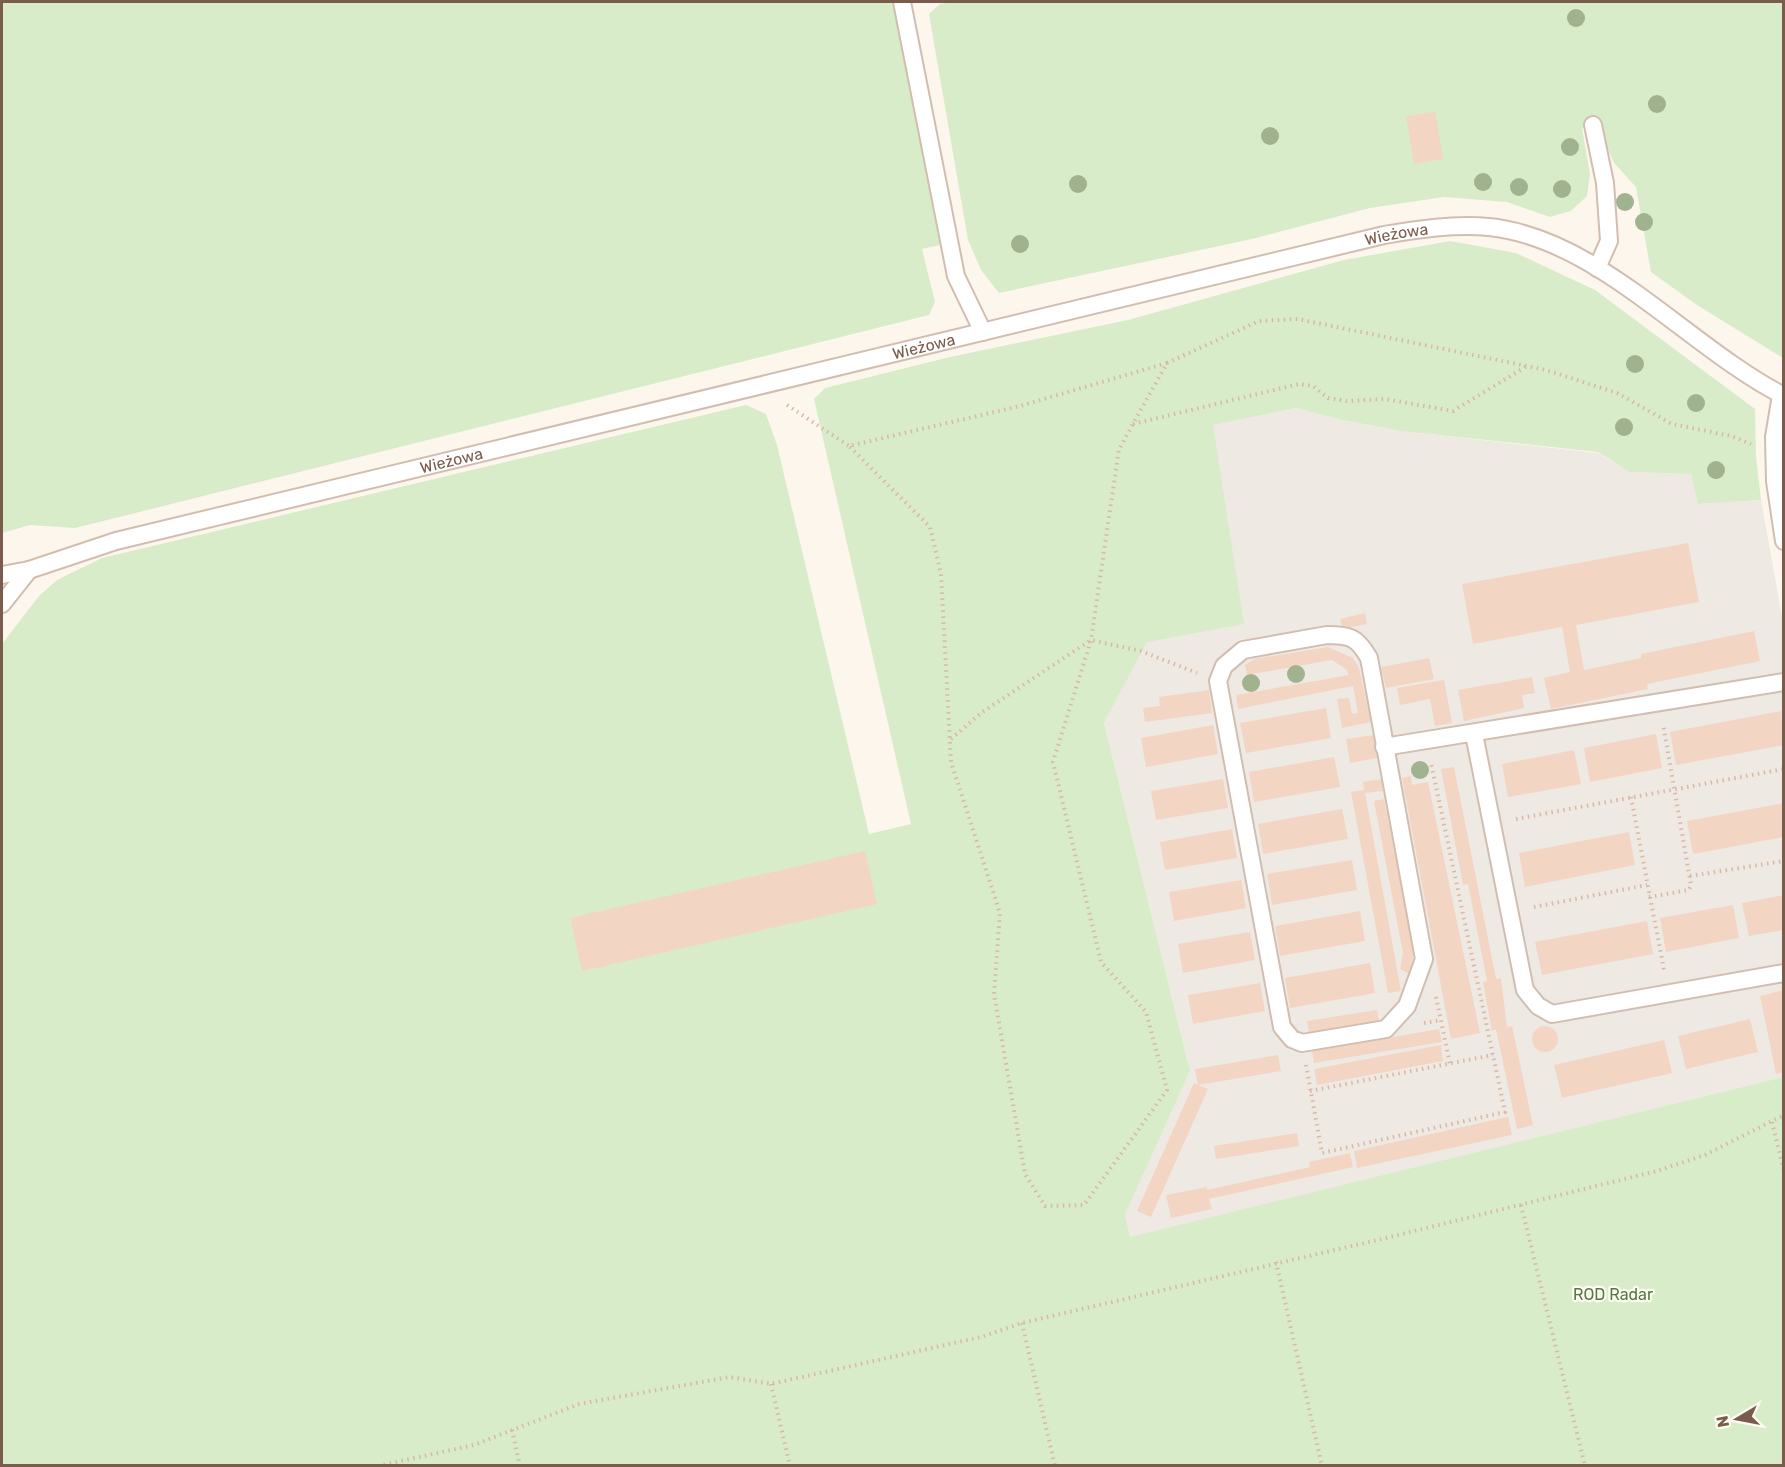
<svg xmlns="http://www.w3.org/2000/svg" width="1785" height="1467" font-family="Rubik,sans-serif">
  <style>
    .industrial { fill: #efe9e4 }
    .green { fill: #d8ecc9 }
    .building { fill: #f3d5c3 }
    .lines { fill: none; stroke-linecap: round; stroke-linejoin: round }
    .lane-casing { stroke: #d1beb0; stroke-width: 20 }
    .path { stroke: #d9b8a5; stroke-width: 4; stroke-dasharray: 1.5 4.5; stroke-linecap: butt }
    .lane { stroke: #fff; stroke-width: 16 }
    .tree { fill: #a0b28e }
    .labels { text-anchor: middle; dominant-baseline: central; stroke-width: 4.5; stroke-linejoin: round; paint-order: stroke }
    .street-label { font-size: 16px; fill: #7a5c4d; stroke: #fffaf3 }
    .park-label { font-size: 16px; fill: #537a41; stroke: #fffaf3 }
  </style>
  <rect width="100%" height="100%" fill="#fdf6ec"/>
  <!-- industrial -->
  <path class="industrial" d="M1296 408 1342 420 1401 431 1598 453 1631 472 1691 474 1699 504 1761 500 1784 628 1783 1077 1130 1238 1125 1215 1190 1071 1104 723 1147 641 1207 426Z"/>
  <!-- green -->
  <path class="green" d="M2 2H893L940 245 922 249 935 302 929 315 75 528 30 525 2 533Z
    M952 2H1783V358L1697 305 1651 272 1636 187 1614 163 1605 142 1601 124 1582 128 1590 174 1587 196 1571 211 1550 217 1507 202 1444 197 1370 208 1252 239 999 293 981 270 968 240 929 14 940 4Z
    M1450 241 1516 253 1595 290 1755 409 1756 457 1761 500 1698 504 1691 474 1630 472 1598 452 1401 431 1342 420 1296 408 1213 425 1244 624 1147 642 1104 723 1190 1071 1125 1215 1130 1237 1783 1077V1465H2V644L39 596 57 580 102 558 746 405 766 414 777 445 869 834 911 824 814 399 825 388 950 357 1128 320 1344 260Z"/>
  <!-- building -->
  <path class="building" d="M1435 112 1443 159 1414 164 1406 116Z
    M1688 543 1699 602 1576 625 1584 670 1641 658V654L1754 631 1760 661 1647 684 1648 689 1551 709 1544 678 1570 672 1562 627 1473 644 1462 584Z
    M1365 613 1367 624 1342 629 1340 619Z
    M1328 647 1353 658 1359 668 1371 722 1342 728 1337 699 1349 698 1352 714 1358 713 1353 686 1238 709 1236 695 1349 675 1346 669 1332 660 1247 675 1245 665 1254 659Z
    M1429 658 1434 679 1386 688 1381 667Z
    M1532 677 1535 693 1522 695 1524 708 1464 721 1458 690Z
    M1444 680 1452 723 1435 726 1430 699 1400 705 1397 688Z
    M1209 690 1212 713 1145 722 1143 708 1160 706 1159 697Z
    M1326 708 1331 738 1246 753 1240 723Z
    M1781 711 1784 745 1676 765 1670 732Z
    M1213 725 1218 754 1146 767 1141 738Z
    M1656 734 1662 768 1590 782 1584 748Z
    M1374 735 1377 758 1350 763 1346 739Z
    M1574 750 1581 784 1508 797 1502 764Z
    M1334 757 1340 787 1254 802 1249 772Z
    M1454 767 1496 979 1501 978 1507 1027 1512 1026 1533 1125 1517 1129 1496 1029 1492 1031 1483 982 1487 981 1468 884 1463 885 1441 769Z
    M1411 776 1412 785 1428 782 1480 1033 1451 1039 1402 778Z
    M1223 779 1228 808 1156 820 1151 791Z
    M1382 779 1383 791 1365 793 1401 991 1388 993 1351 792 1364 790 1363 782Z
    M1384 799 1414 951 1409 974 1400 969 1403 953 1374 801Z
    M1784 803V837L1693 854 1687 821Z
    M1342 809 1348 839 1263 854 1258 824Z
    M1232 829 1237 858 1165 870 1160 842Z
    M1629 832 1635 865 1525 887 1519 853Z
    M865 851 877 904 582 971 570 918Z
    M1352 860 1357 890 1272 905 1267 874Z
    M1241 880 1246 908 1174 921 1169 892Z
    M1784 895V930L1749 936 1742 903Z
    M1733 905 1739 938 1666 952 1660 918Z
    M1360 911 1365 941 1280 956 1275 926Z
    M1647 921 1653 954 1542 975 1535 942Z
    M1250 932 1255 960 1183 973 1178 944Z
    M1370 963 1375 993 1290 1008 1285 978Z
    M1260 983 1265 1011 1193 1024 1188 995Z
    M1784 990V1072L1776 1074 1760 996Z
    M1377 1010 1379 1022 1309 1033 1307 1021Z
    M1750 1019 1758 1052 1686 1069 1678 1036Z
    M1532 1039a13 13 0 1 1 26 0a13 13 0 1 1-26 0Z
    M1439 1029 1442 1042 1314 1063 1312 1051Z
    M1664 1040 1672 1073 1562 1098 1554 1065Z
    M1441 1045 1443 1061 1317 1085 1314 1069Z
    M1278 1055 1281 1071 1198 1085 1195 1069Z
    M1194 1083 1208 1089 1151 1217 1137 1211Z
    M1508 1117 1512 1135 1357 1168 1354 1151Z
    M1297 1133 1299 1146 1216 1159 1214 1146Z
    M1350 1153 1353 1167 1209 1199 1212 1209 1171 1218 1166 1195 1207 1187V1190L1310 1167 1309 1162Z"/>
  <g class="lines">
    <defs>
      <g id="lane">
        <path d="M902 2 956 276 983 332"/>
        <path d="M1593 125 1605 183 1609 241 1597 268"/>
        <path d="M1781 395 1774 437 1775 481 1784 541"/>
        <path id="s1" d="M2 575 29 570 116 541 1384 235C1419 229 1453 224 1489 227 1598 238 1688 347 1784 396"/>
        <path d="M2 604 29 570"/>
        <path d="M1327 635C1350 635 1357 637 1369 658L1424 959 1407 1006 1386 1029 1302 1043 1292 1039 1282 1027 1218 681 1224 666 1243 650Z"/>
        <path d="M1474 734 1525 990 1538 1006 1552 1014 1784 973"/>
        <path d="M1384 747 1784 682"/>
      </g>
    </defs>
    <!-- lane casing -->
    <use href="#lane" class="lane-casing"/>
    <!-- path -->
    <path class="path" d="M1167 363 1020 406 849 446 930 527 941 574 951 762 1000 913 994 994 1025 1174 1045 1206 1084 1205 1167 1090 1146 1012 1101 962 1053 762 1091 640 1119 449 1167 363 1259 321 1298 319 1546 370 1617 393 1672 424 1731 436 1751 444
      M787 405 849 446
      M1133 424 1299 384 1313 386 1328 398 1347 401 1385 399 1453 411 1527 366
      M951 739 981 713 1091 640 1141 651 1197 673
      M1631 797 1664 970
      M1516 819 1784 769
      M1690 876 1784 861
      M1649 897 1689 890 1691 885 1663 724
      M1534 907 1647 885
      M1436 997 1450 1064
      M1424 1023 1441 1020
      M1306 1065 1322 1153 1505 1112 1431 763
      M1310 1091 1493 1055
      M1772 1122 1784 1172
      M1521 1205 1585 1466
      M1276 1262 1322 1466
      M1022 1323 1055 1466
      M771 1384 790 1466
      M512 1430 520 1466
      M378 1466 474 1445 579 1404 730 1377 771 1384 981 1337 1022 1323 1386 1238 1657 1171 1705 1155 1784 1115"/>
    <!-- lane -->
    <use href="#lane" class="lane"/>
  </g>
  <!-- trees -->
  <g class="tree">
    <circle cx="1576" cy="18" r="9"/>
    <circle cx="1657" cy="104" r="9"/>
    <circle cx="1270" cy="136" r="9"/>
    <circle cx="1570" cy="147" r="9"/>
    <circle cx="1483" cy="182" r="9"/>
    <circle cx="1078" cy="184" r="9"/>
    <circle cx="1519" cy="187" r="9"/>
    <circle cx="1562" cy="189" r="9"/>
    <circle cx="1625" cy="202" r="9"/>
    <circle cx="1644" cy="222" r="9"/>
    <circle cx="1020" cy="244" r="9"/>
    <circle cx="1635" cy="364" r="9"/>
    <circle cx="1696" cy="403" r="9"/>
    <circle cx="1624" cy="427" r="9"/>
    <circle cx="1716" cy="470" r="9"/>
    <circle cx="1296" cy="674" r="9"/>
    <circle cx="1251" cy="683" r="9"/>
    <circle cx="1420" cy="770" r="9"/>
  </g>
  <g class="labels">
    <!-- street labels -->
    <g class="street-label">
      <text stroke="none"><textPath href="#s1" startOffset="1436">Wieżowa</textPath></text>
      <text stroke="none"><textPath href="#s1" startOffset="950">Wieżowa</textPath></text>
      <text stroke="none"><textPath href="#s1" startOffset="464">Wieżowa</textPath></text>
    </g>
    <!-- park labels -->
    <g class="park-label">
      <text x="1613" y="1294">ROD Radar</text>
    </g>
  </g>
  <!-- border -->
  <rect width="1785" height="1467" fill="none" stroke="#7a5c4d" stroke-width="6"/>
  <!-- north arrow -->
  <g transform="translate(1737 1419) rotate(260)" stroke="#fffaf3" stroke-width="4.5" paint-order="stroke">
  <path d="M0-4.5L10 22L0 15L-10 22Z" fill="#7a5c4d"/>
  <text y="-9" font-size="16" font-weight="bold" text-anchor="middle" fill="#7a5c4d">N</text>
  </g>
</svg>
